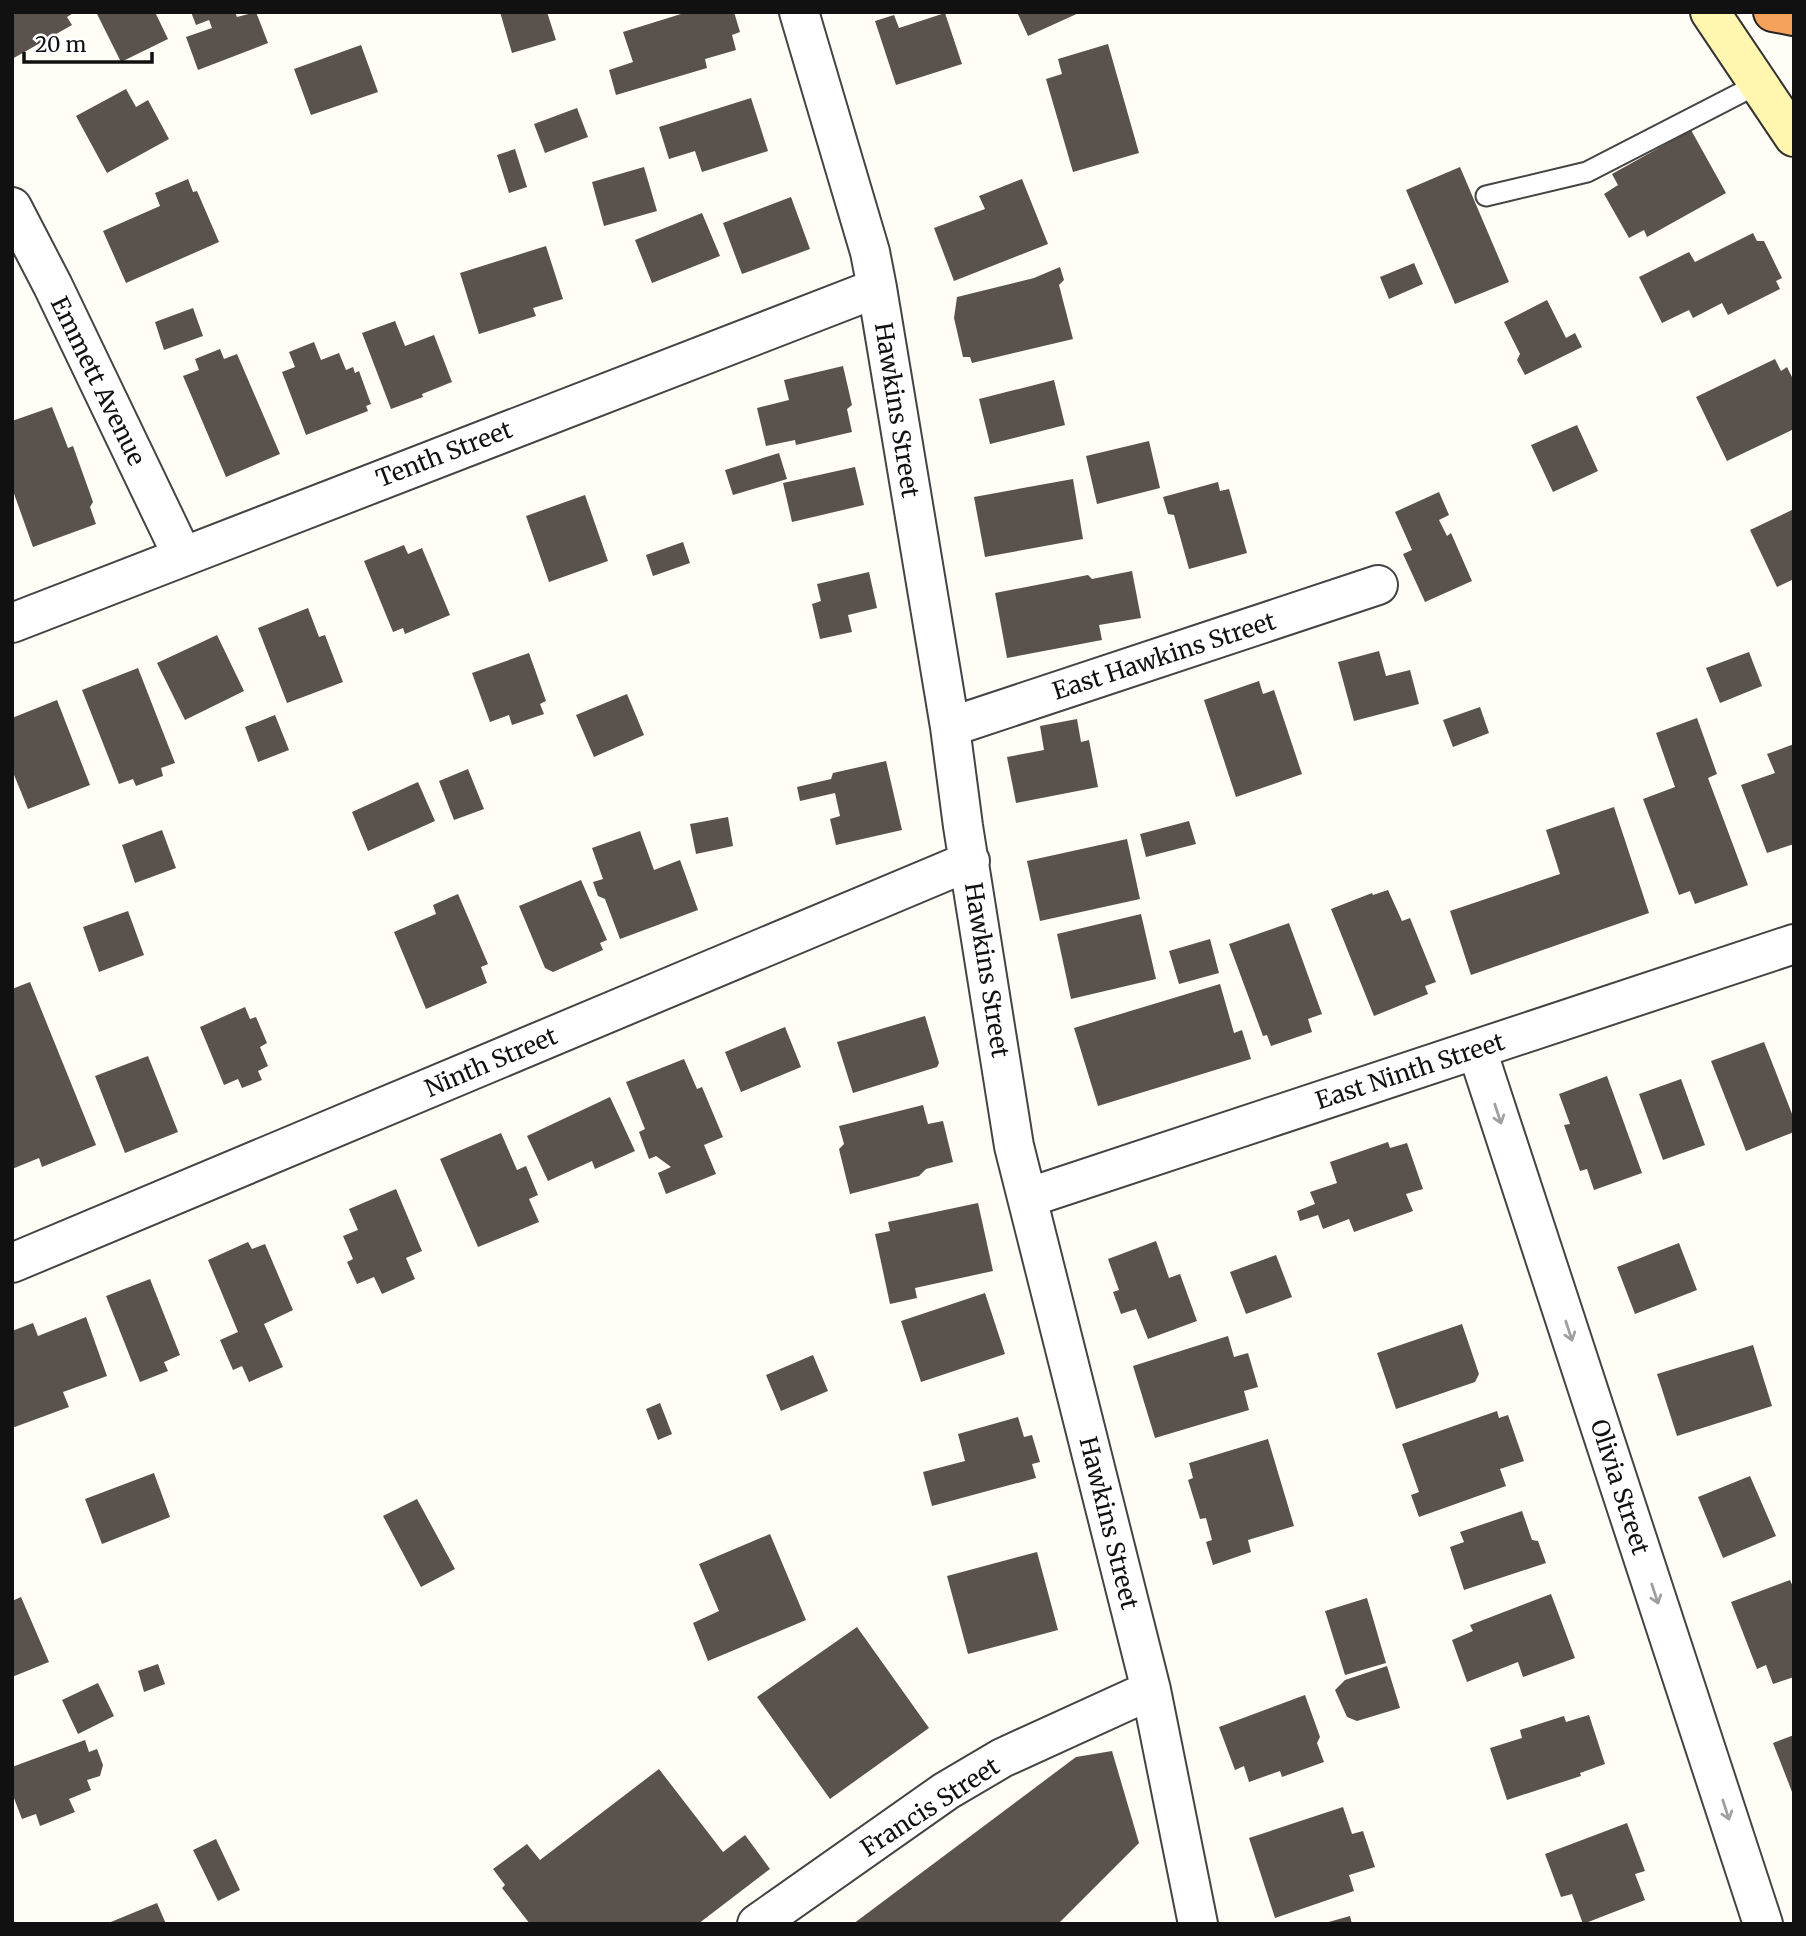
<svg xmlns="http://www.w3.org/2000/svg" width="1806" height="1936" font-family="Merriweather,serif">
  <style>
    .building { fill: #5a524d }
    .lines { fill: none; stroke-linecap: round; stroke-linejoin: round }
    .service-casing { stroke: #444; stroke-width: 23 }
    .minor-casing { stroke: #444; stroke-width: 42 }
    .secondary-casing { stroke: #333; stroke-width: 42 }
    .motorway-casing { stroke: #222; stroke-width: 42 }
    .service { stroke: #fff; stroke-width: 19 }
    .minor { stroke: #fff; stroke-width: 38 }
    .secondary { stroke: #fff6b0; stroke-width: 38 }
    .motorway { stroke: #f5a25d; stroke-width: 38 }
    .oneway { stroke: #a0a0a0 }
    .labels { text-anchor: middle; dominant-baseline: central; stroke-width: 7; stroke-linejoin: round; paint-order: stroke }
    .street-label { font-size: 24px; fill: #111; stroke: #fff }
  </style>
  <rect width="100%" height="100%" fill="#fffdf5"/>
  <!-- building -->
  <path class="building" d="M12 12H75L67 17 72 25 12 59Z
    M96 12H155L168 39 121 62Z
    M191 12H235L237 17 256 12 268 43 198 70 186 37 212 28 209 20 196 25Z
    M500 12H547L556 40 512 53Z
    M680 12H734L740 32 732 35 736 50 705 59 707 68 616 95 609 70 633 62 623 32 681 14Z
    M1017 12H1081L1028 36Z
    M945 13 962 64 896 85 875 21 894 15 899 28Z
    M1108 44 1139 153 1073 172 1046 79 1062 74 1058 59Z
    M361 45 378 92 311 115 294 69Z
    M126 89 136 107 148 100 169 139 107 173 76 116Z
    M751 98 768 151 702 172 695 151 669 159 659 127Z
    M577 108 588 137 545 153 534 124Z
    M1691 130 1726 193 1647 237 1644 230 1629 238 1604 194 1618 185 1612 174Z
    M515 149 527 187 509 193 497 155Z
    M644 167 657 211 604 226 592 182Z
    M1460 167 1509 282 1455 304 1406 190Z
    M188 179 193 192 197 191 219 242 126 283 103 231 160 206 155 193Z
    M1022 179 1048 244 954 281 934 228 985 209 979 196Z
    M791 197 810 249 742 274 723 223Z
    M702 213 720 256 652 283 635 240Z
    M1753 233 1757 241H1764L1782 278 1776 281 1780 289 1728 315 1722 303 1693 318 1689 310 1662 323 1639 277 1689 252 1695 262Z
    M546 246 563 299 533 308 536 316 479 334 460 273Z
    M1414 263 1423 284 1389 299 1380 277Z
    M1060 267 1064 280 1059 285 1073 339 972 363 970 357H963L954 318 957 297 1034 278Z
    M1547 300 1566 338 1575 333 1582 347 1525 375 1517 360 1520 354 1504 322Z
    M193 308 203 336 164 350 155 322Z
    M395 321 405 346 434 335 452 382 422 394 423 397 391 409 362 333Z
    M314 342 321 360 339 353 346 370 353 367 355 373 359 371 371 404 366 406 368 411 306 435 282 372 295 367 289 352Z
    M220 349 224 359 237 354 280 454 226 477 183 376 199 370 195 359Z
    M1775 359 1781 371 1787 367 1794 381V429L1727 461 1696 397Z
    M843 366 852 405 847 409 852 432 796 445 795 440 766 446 757 408 789 400 784 380Z
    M1054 380 1065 425 990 444 979 399Z
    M52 407 68 448 73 446 93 502 90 507 96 524 33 547 12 488V421Z
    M1577 425 1598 471 1553 492 1531 445Z
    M1149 441 1160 488 1097 504 1086 456Z
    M779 453 787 479 733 495 725 470Z
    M855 467 864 505 792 522 783 483Z
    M1073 479 1083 539 985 557 974 497Z
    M1218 482 1220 491 1229 489 1247 553 1189 569 1174 515 1168 514 1163 497Z
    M1439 492 1449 515 1439 520 1447 536 1451 533 1472 581 1425 602 1403 554 1412 550 1395 512Z
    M585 495 608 561 549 582 526 516Z
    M1794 509V579L1777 587 1750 530Z
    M683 542 690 563 653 576 646 555Z
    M404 545 408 554 422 548 450 615 405 634 403 628 393 632 364 561Z
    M1132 571 1141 618 1099 625 1102 640 1007 658 995 593 1088 575 1092 579Z
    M869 572 877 608 848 615 852 632 820 639 812 604 821 601 817 584Z
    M308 608 319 637 325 635 343 682 287 703 258 628Z
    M217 635 244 691 185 720 157 663Z
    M1379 651 1386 676 1410 670 1419 704 1354 721 1338 662Z
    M1749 652 1762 686 1720 703 1706 668Z
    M529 653 546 701 540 704 544 714 512 725 509 715 490 722 472 673Z
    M138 668 175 763 161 768 163 776 136 786 133 779 119 784 82 690Z
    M1259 681 1263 694 1274 690 1302 774 1236 797 1204 700Z
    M627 694 644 735 594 757 576 715Z
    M57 700 90 785 28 809 12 770V718Z
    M1480 707 1489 733 1453 747 1443 720Z
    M275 715 289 750 258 762 245 727Z
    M1697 718 1717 774 1708 778 1748 885 1695 904 1690 891 1679 895 1643 799 1675 787 1656 733Z
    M1077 719 1081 742 1089 740 1098 787 1016 803 1007 757 1044 750 1040 726Z
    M1794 744V844L1767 853 1741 785 1775 773 1767 754Z
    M886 761 902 830 836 845 830 819 840 816 835 793 800 801 797 787 831 779 833 773Z
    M468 769 484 809 454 820 439 781Z
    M418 782 435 821 368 851 352 812Z
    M1614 807 1649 913 1471 975 1450 911 1560 874 1546 830Z
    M728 817 733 846 696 854 690 824Z
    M1189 821 1196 844 1146 857 1140 834Z
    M162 830 176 868 135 883 122 845Z
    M640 831 654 870 680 860 698 910 620 939 605 899 598 896 593 882 603 879 592 848Z
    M1127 839 1140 899 1040 921 1027 861Z
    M581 880 607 940 600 943 603 950 553 972 545 968 519 906Z
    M1388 890 1402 921 1410 918 1436 982 1425 986 1428 994 1374 1016 1331 909 1372 893 1373 895Z
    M458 894 488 964 481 967 487 983 426 1009 394 932 436 914 433 905Z
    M128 911 144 955 99 972 83 927Z
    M1141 914 1156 979 1071 999 1057 934Z
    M1289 923 1322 1014 1308 1019 1312 1032 1271 1046 1267 1035 1263 1036 1229 944Z
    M1210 939 1219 973 1179 984 1169 951Z
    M30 982 96 1145 42 1167 39 1158 12 1169V989Z
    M1220 984 1234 1033 1242 1030 1251 1059 1098 1106 1074 1028Z
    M245 1007 250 1019 256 1017 267 1043 260 1047 268 1066 258 1071 262 1080 242 1088 238 1079 224 1085 200 1027Z
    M925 1016 939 1063 937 1067 853 1093 837 1042Z
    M785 1027 801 1067 741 1092 725 1052Z
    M1764 1042 1794 1119V1132L1746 1151 1711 1061Z
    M148 1056 178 1132 125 1153 95 1076Z
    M684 1059 697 1089 702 1087 723 1137 704 1145 716 1174 666 1194 658 1173 671 1167 656 1156 649 1159 639 1132 645 1129 626 1082Z
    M1607 1076 1642 1173 1594 1190 1587 1169 1580 1171 1564 1125 1570 1124 1559 1094Z
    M1681 1079 1705 1145 1663 1160 1639 1094Z
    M610 1097 635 1151 595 1169 592 1161 548 1181 527 1136Z
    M923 1105 928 1124 943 1121 953 1162 926 1169 919 1176 850 1194 839 1149 844 1144 839 1126Z
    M501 1133 517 1170 526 1166 538 1195 529 1199 539 1222 478 1247 440 1159Z
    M1388 1142 1390 1148 1407 1143 1423 1189 1406 1194 1413 1211 1354 1232 1349 1219 1323 1229 1318 1215 1300 1221 1297 1211 1315 1204 1310 1192 1337 1183 1330 1162Z
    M396 1189 422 1251 406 1258 415 1279 382 1294 374 1277 357 1284 347 1262 353 1259 343 1236 358 1230 349 1209Z
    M978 1203 993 1271 915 1288 917 1298 890 1304 875 1234 890 1231 888 1222Z
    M1156 1241 1169 1278 1180 1274 1197 1321 1148 1339 1136 1309 1121 1314 1113 1292 1119 1290 1108 1259Z
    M248 1242 252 1249 265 1244 293 1310 264 1324 283 1367 249 1382 242 1366 233 1370 220 1340 238 1332 208 1260Z
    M1679 1243 1697 1290 1635 1314 1617 1267Z
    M1276 1255 1292 1297 1246 1314 1230 1272Z
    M150 1279 180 1355 164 1362 168 1371 140 1382 106 1296Z
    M985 1293 1005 1354 921 1382 901 1321Z
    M86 1317 107 1376 63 1392 69 1407 12 1428V1331L33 1323 38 1336Z
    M1462 1324 1479 1374 1475 1382 1396 1409 1377 1353Z
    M1228 1336 1234 1357 1248 1353 1258 1387 1244 1391 1249 1410 1155 1438 1133 1366Z
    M1753 1345 1772 1406 1677 1436 1657 1374Z
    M813 1355 828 1391 781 1411 766 1375Z
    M660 1403 672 1434 658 1440 646 1409Z
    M1497 1411 1499 1418 1508 1415 1524 1461 1500 1469 1506 1486 1419 1517 1411 1495 1419 1492 1402 1444Z
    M1018 1417 1024 1437 1032 1435 1040 1462 1032 1464 1036 1478 932 1506 923 1472 965 1461 958 1434Z
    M1268 1439 1294 1526 1248 1540 1251 1552 1213 1565 1206 1542 1212 1540 1206 1518 1200 1519 1188 1480 1193 1478 1189 1463Z
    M154 1473 170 1517 102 1544 85 1499Z
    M1750 1476 1776 1536 1723 1558 1698 1497Z
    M417 1499 455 1569 421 1587 383 1516Z
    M1522 1511 1532 1540 1538 1541 1546 1563 1464 1590 1450 1547 1464 1542 1460 1532Z
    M770 1534 806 1620 708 1661 693 1623 719 1611 699 1564Z
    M1037 1552 1058 1630 968 1654 947 1576Z
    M1790 1580 1794 1589V1677L1773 1684 1766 1665 1757 1669 1731 1602Z
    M1551 1594 1575 1658 1523 1677 1518 1662 1467 1682 1452 1640 1473 1631 1470 1625Z
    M21 1597 49 1662 12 1677V1601Z
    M1367 1598 1386 1663 1345 1675 1325 1611Z
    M857 1627 929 1728 830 1799 757 1697Z
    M158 1664 165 1684 144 1692 138 1671Z
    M1387 1666 1400 1708 1357 1721 1347 1717 1335 1690 1345 1680Z
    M98 1683 114 1716 78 1734 62 1700Z
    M1305 1695 1320 1737 1317 1743 1324 1762 1282 1777 1280 1771 1249 1782 1244 1766 1235 1770 1219 1727Z
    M1589 1715 1605 1764 1580 1773 1581 1776 1507 1800 1490 1748 1522 1738 1520 1730 1564 1716 1566 1722Z
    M1794 1735V1797L1773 1743Z
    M85 1740 89 1752 97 1749 103 1765 100 1776 87 1780 91 1790 69 1799 75 1812 40 1826 36 1814 22 1819 12 1793V1767Z
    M1112 1751 1139 1843 1058 1924H853L1076 1757Z
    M659 1769 723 1852 745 1835 770 1869 698 1924H530L502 1888 505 1885 493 1869 527 1844 540 1860Z
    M1343 1807 1352 1834 1363 1831 1375 1867 1349 1875 1354 1891 1275 1918 1249 1838Z
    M1627 1823 1645 1871 1635 1874 1645 1900 1583 1924 1572 1894 1561 1897 1545 1854Z
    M216 1839 240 1890 218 1901 193 1850Z
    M157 1903 166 1924H106Z
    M1350 1916 1352 1924H1325V1923Z"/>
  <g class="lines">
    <defs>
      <path id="service" d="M1486 196 1587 172 1758 84"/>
      <path id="minor" d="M799 12 870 252 877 288 950 727 963 826 1014 1146 1151 1690 1198 1924
        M12 207 53 286 182 555
        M12 623 877 288
        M950 727 1378 585
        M1477 1050 1763 1924
        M1027 1198 1794 944
        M12 1263 970 861
        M757 1924 946 1791 1002 1758 1151 1690"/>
      <path id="secondary" d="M1710 12 1794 137"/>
      <path id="motorway" d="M1773 12 1794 16"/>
    </defs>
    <!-- service casing -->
    <use href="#service" class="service-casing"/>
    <!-- minor casing -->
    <use href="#minor" class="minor-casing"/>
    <!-- secondary casing -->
    <use href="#secondary" class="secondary-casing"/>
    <!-- motorway casing -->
    <use href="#motorway" class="motorway-casing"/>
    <!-- service -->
    <use href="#service" class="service"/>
    <!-- minor -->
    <use href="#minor" class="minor"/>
    <!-- secondary -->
    <use href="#secondary" class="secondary"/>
    <!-- motorway -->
    <use href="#motorway" class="motorway"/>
  </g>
  <!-- one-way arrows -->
  <defs><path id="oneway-shaft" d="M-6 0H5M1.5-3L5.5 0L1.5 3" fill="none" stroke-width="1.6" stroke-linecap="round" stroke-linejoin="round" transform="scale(1.75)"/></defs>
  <g class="oneway">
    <use href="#oneway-shaft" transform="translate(1498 1114) rotate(72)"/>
    <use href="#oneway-shaft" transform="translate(1569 1331) rotate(72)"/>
    <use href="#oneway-shaft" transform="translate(1655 1594) rotate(72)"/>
    <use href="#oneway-shaft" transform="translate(1726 1810) rotate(72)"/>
  </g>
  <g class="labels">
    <!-- street labels -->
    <g class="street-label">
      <text transform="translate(98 381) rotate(64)">Emmett Avenue</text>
      <text transform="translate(897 410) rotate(81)">Hawkins Street</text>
      <text transform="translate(444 454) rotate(-21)">Tenth Street</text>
      <text transform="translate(1164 656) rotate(-18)">East Hawkins Street</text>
      <text transform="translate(987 970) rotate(81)">Hawkins Street</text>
      <text transform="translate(491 1062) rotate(-23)">Ninth Street</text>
      <text transform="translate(1410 1071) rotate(-18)">East Ninth Street</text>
      <text transform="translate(1620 1487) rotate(72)">Olivia Street</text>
      <text transform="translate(1109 1523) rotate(76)">Hawkins Street</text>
      <text transform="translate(930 1807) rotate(-33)">Francis Street</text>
    </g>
  </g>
  <!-- border -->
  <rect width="1806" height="1936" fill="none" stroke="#111111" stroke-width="28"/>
  <!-- scale -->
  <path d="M24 52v10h128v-10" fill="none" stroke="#111111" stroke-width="3.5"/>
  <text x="35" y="52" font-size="21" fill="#111111" stroke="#ffffff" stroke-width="5" paint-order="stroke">20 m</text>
</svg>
